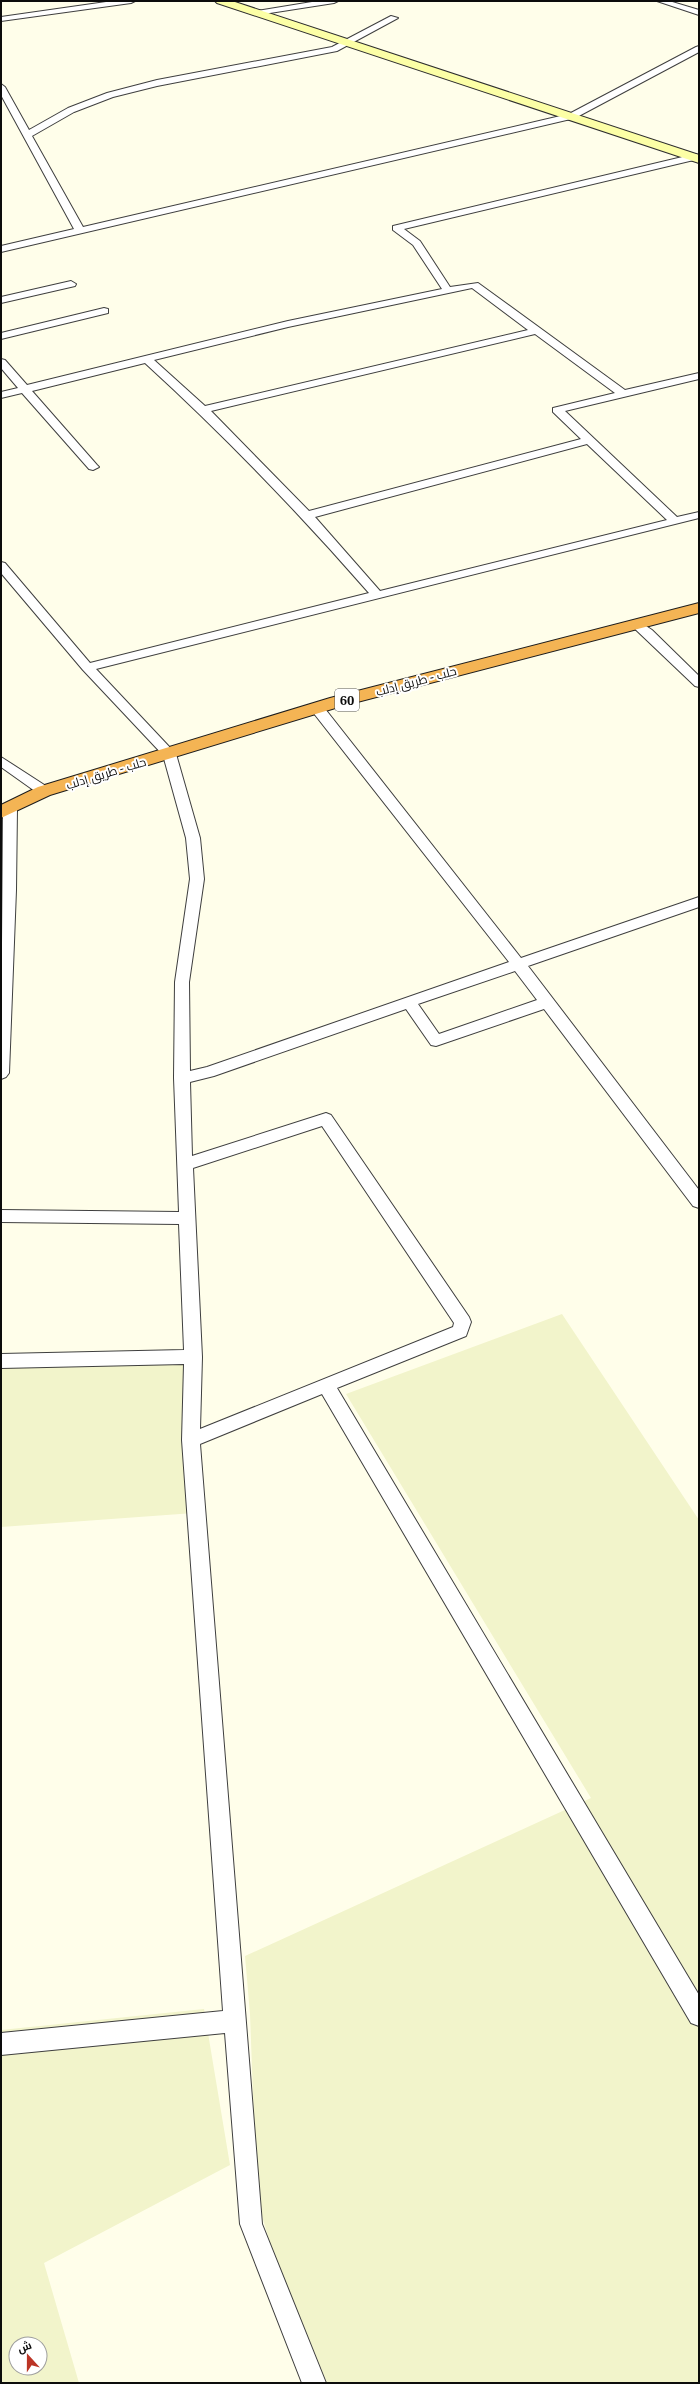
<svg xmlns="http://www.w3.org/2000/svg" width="700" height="2384" font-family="'Noto Serif',Cairo,serif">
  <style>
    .farmland { fill: #f2f4cb; fill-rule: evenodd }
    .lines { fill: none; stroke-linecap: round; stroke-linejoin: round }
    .street-casing { stroke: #3f3f3f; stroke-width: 2 }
    .secondary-casing { stroke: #2e2e2e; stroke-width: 2 }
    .highway-casing { stroke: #1d1d1d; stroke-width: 2 }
    .street { fill: #fff; fill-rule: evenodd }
    .secondary { fill: #fcffa6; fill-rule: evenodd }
    .highway { fill: #f4b454; fill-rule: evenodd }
    .labels { text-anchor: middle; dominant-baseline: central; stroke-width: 4; stroke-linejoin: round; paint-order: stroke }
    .far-street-label { font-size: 12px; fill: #0c0c0c; stroke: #fff }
    .shield { fill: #fff; stroke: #555; stroke-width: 1 }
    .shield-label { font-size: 13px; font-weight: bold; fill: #0c0c0c }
  </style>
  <rect width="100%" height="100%" fill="#fffeea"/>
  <!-- farmland -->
  <path class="farmland" d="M562 1314 699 1520V2383H327L270 2243 260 2209 256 2175 250 2014 245 1956 591 1798 346 1394Z
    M188 1364 194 1513 1 1527V1368Z
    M204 2009 230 2165 44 2263 79 2383H1V2030ZM16 2344H40V2368H16Z"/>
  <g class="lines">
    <defs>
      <path id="street" d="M113 1H135L131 3 1 21V17Z
        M318 1H338L334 3 257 15 253 13 257 11Z
        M657 1H669L699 10V15Z
        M391 16 398 18 337 51 157 86 113 97 74 112 32 136 83 227 569 114 696 47 699 46V52L575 118 1 252V246L74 229 1 95V84L5 87 29 130 68 108 107 93 157 80 332 47Z
        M695 154 698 155V159L404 229 420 241 450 287 478 283 625 390 699 373V379L565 411 677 517 699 512V518L96 669 176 754 200 838 204 879 189 982 190 1071 207 1067 509 962 312 711 311 708 312 705H322L521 958 699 897V907L528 966 699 1190V1208L693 1206 544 1009 436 1046 431 1045 406 1009 214 1076 190 1082 192 1156 326 1113 331 1115 469 1317 471 1322 466 1336 337 1388 699 1995V2026L691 2023 322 1394 200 1444 262 2224 326 2383H302L240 2224 225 2033 1 2055V2033L223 2011 182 1440 184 1364 1 1368V1354L184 1350 179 1224 1 1222V1210L179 1212 174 1078 175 982 190 879 186 838 163 755 83 670 1 573V562L5 563 90 663 369 593C298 512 224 435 145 363L32 391 97 465 99 467 93 470 89 469 22 393 1 398V392L18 388 1 368V359L5 360 27 385 288 321 442 289 413 245 393 230V226ZM472 288 528 330 205 406 154 360 288 327ZM535 334 615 393 553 408V412L581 439 309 511 211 411ZM587 444 667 520 380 591 315 517ZM515 971 537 1000 439 1034 418 1004ZM322 1126 454 1323 453 1327 200 1429 202 1357 193 1168Z
        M71 281 76 284 75 286 1 303V297Z
        M104 308 108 309V313L1 339V333Z
        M637 620 652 630 699 676V687L695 686 633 627 631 624Z
        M1 757 49 788 51 791 49 794H39L1 767Z
        M10 804 17 808 16 890 9 1073 6 1077 1 1079 3 808Z"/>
      <path id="secondary" d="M215 1H232L699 155V163L217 3Z"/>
      <path id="highway" d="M699 603V613L342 706 50 795 1 818V805L38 787 330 698Z"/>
    </defs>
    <!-- street casing -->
    <use href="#street" class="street-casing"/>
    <!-- secondary casing -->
    <use href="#secondary" class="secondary-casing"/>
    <!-- highway casing -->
    <use href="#highway" class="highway-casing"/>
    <!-- street -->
    <use href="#street" class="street"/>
    <!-- secondary -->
    <use href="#secondary" class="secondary"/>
    <!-- highway -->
    <use href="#highway" class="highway"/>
  </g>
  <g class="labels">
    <!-- far-street labels -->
    <g class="far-street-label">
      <text transform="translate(416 681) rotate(-15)">حلب - طريق إدلب</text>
      <text transform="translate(106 773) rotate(-17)">حلب - طريق إدلب</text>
    </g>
    <!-- shield labels -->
    <rect class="shield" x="335" y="689" width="24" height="22" rx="3"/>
    <g class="shield-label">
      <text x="347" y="700">60</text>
    </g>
  </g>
  <!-- border -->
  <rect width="700" height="2384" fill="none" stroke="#0c0c0c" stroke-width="4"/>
  <!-- north arrow -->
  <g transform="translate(28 2356) rotate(339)"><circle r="19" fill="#ffffff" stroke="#9e9e9e"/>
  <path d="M0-3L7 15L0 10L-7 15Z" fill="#bb3425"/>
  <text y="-6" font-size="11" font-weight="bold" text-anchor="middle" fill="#0c0c0c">ش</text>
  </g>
</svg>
